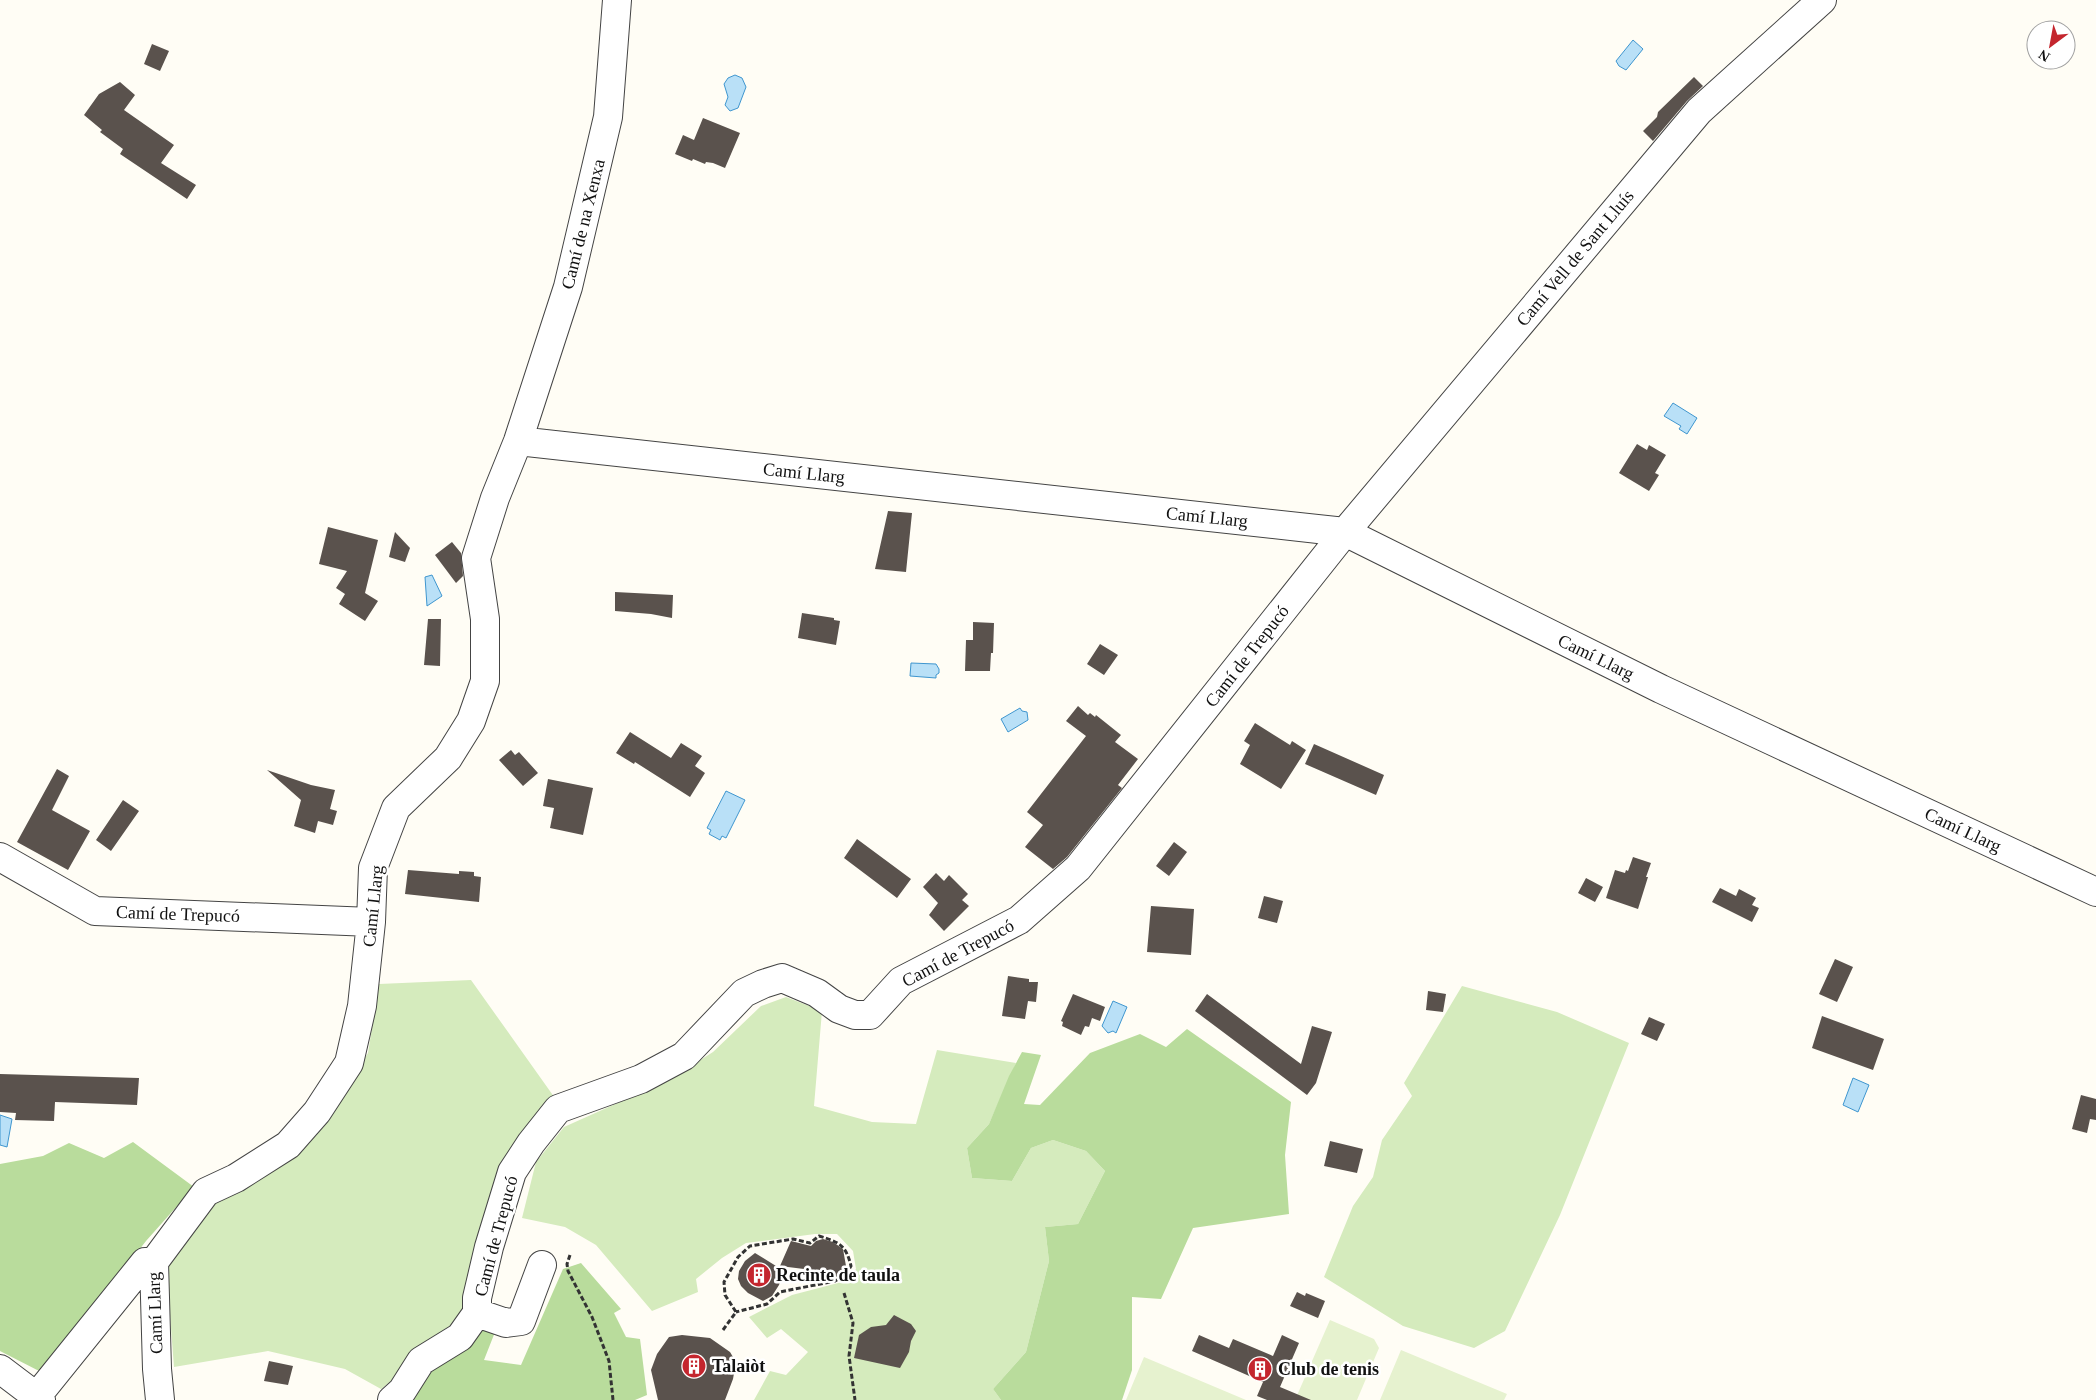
<svg xmlns="http://www.w3.org/2000/svg" width="2096" height="1400" font-family="Georgia,serif">
  <style>
    .green { fill: #d5ebbd }
    .forest { fill: #b9dc9c }
    .pitch { fill: #e6f2cf }
    .water { fill: #b9e0f7; stroke: #3f96cf }
    .building { fill: #5a524d }
    .lines { fill: none; stroke-linecap: round; stroke-linejoin: round }
    .minor-casing { stroke: #444; stroke-width: 30 }
    .path { stroke: #333; stroke-width: 3; stroke-dasharray: 5 2.5; stroke-linecap: butt }
    .minor { stroke: #fff; stroke-width: 28 }
    .labels { text-anchor: middle; dominant-baseline: central; stroke-width: 5; stroke-linejoin: round; paint-order: stroke }
    .street-label { font-size: 18px; fill: #111; stroke: #fff }
    .poi-label { font-size: 18px; font-weight: bold; fill: #111; stroke: #fff; text-anchor: start }
  </style>
  <rect width="100%" height="100%" fill="#fffdf5"/>
  <!-- green -->
  <path class="green" d="M471 980 557 1101 463 1318 440 1342 381 1389 345 1369 268 1351 174 1367 166 1264 217 1196 270 1173 319 1130 368 1053 379 984Z
    M1462 986 1557 1012 1629 1043 1560 1215 1505 1331 1474 1348 1403 1326 1324 1277 1353 1206 1373 1177 1382 1140 1412 1096 1404 1083Z
    M786 997 822 1011 814 1106 872 1122 916 1124 937 1050 1016 1063 989 1124 967 1148 972 1178 1012 1181 1031 1148 1053 1140 1086 1151 1105 1171 1078 1224 1045 1227 1049 1261 1026 1352 993 1389 1001 1400H754L770 1371 786 1375 808 1352 781 1329 767 1338 749 1317 792 1295 842 1282 850 1278 856 1269 853 1251 837 1234H815L746 1243 722 1258 696 1279 698 1292 652 1311 596 1245 565 1227 522 1218 536 1162 564 1127 669 1080 713 1052 761 1006Z"/>
  <!-- forest -->
  <path class="forest" d="M1187 1029 1291 1102 1285 1155 1289 1214 1193 1228 1161 1299 1132 1297V1370L1122 1400H1001L993 1389 1026 1352 1049 1261 1045 1227 1078 1224 1105 1171 1086 1151 1053 1140 1031 1148 1012 1181 972 1178 967 1148 989 1124 1009 1076 1022 1052 1041 1055 1024 1104 1040 1105 1090 1053 1140 1034 1166 1047Z
    M133 1142 194 1187 146 1241 43 1373 0 1351V1164L43 1156 69 1143 104 1158Z
    M581 1263 621 1309 614 1313 626 1337 640 1339 647 1395 635 1400H403L453 1349 479 1321 497 1327 484 1360 521 1365 563 1269Z"/>
  <!-- pitch -->
  <path class="pitch" d="M1330 1320 1374 1339 1379 1348 1357 1400H1295Z
    M1401 1350 1507 1394 1504 1400H1380Z
    M1144 1357 1246 1400H1126Z"/>
  <!-- water -->
  <path class="water" d="M1633 40 1643 49 1626 70 1619 66 1616 61Z
    M735 75 742 78 746 87 738 108 730 111 725 105 728 97 724 84 728 78Z
    M1673 403 1697 418 1687 434 1679 429 1681 426 1664 416Z
    M432 575 442 596 427 606 425 577Z
    M911 663 936 664 939 669V673L936 675V678L910 676Z
    M1020 708 1022 711 1027 712 1028 720 1008 732 1001 719Z
    M726 791 745 800 726 838 722 836 720 840 709 834 711 830 707 828Z
    M1113 1001 1127 1007 1116 1033 1113 1031 1108 1033 1102 1026Z
    M1853 1078 1869 1085 1858 1112 1843 1105Z
    M0 1115 12 1119 7 1147 0 1145Z"/>
  <!-- building -->
  <path class="building" d="M152 44 169 51 160 71 144 64Z
    M1694 77 1703 86 1687 101 1653 141 1643 131 1657 117 1658 112Z
    M120 82 135 95 124 110 174 145 161 163 196 185 187 199 120 154 123 149 100 132 102 130 84 115 99 94Z
    M703 118 740 133 725 168 713 163 706 162 705 164 693 159 692 161 675 154 683 135 694 140Z
    M1637 444 1647 450 1649 445 1666 455 1655 473 1659 475 1649 491 1619 473Z
    M888 511 912 513 906 572 875 569Z
    M328 527 378 540 365 593 378 601 365 621 339 604 345 594 336 588 347 571 319 564Z
    M395 532 410 548 405 562 389 557Z
    M452 542 461 553 463 576 456 583 435 555Z
    M615 592 673 595 672 618 651 614 615 611Z
    M802 613 834 618V620L840 621 836 645 798 638Z
    M428 619H441L440 666 424 665Z
    M973 622 994 623 993 653H991L990 671H965L966 640H973Z
    M1100 644 1118 655 1104 675 1087 664Z
    M1078 706 1088 715 1090 713 1095 717 1096 715 1121 735 1115 742 1138 759 1118 785 1122 788 1067 857 1053 869 1025 847 1043 825 1027 812 1086 736 1066 721Z
    M1255 723 1290 745 1292 741 1306 750 1281 789 1240 764 1250 745 1244 741Z
    M630 732 671 758 681 743 702 756 695 766 705 773 690 797 635 762 634 764 616 753Z
    M1314 744 1384 775 1376 795 1305 764Z
    M511 750 515 755 519 752 538 773 523 786 499 760Z
    M57 769 69 776 52 810 90 831 68 870 17 842Z
    M267 770 311 785 335 790 330 809 337 811 333 825 318 821 315 833 294 826 301 800Z
    M548 779 593 788 583 835 550 828 554 808 543 806Z
    M123 800 139 811 111 851 96 840Z
    M857 839 911 879 897 898 844 858Z
    M1174 842 1187 852 1169 876 1156 866Z
    M1633 857 1651 863 1646 877H1648L1638 909 1606 898 1615 870 1625 873 1626 870 1628 871Z
    M408 870 459 874V871L474 872V876L481 877 479 902 405 894Z
    M936 873 944 881 949 875 968 894 962 900 969 906 944 931 929 915 938 903 923 887Z
    M1586 878 1603 887 1595 902 1578 893Z
    M1720 888 1736 896 1739 889 1756 898 1752 905 1759 908 1752 922 1712 902Z
    M1264 896 1283 901 1277 923 1258 918Z
    M1151 906 1194 909 1191 955 1147 952Z
    M1835 959 1853 967 1837 1002 1819 994Z
    M1008 976 1029 979V982H1038L1036 1002 1028 1001 1025 1019 1002 1016Z
    M1428 991 1446 994 1443 1012 1426 1010Z
    M1073 994 1105 1007 1100 1021 1092 1018 1089 1027 1085 1026 1081 1035 1062 1026 1063 1022 1061 1021Z
    M1207 994 1301 1064 1312 1026 1332 1032 1316 1083 1307 1095 1195 1011Z
    M1822 1016 1884 1039 1873 1070 1812 1048Z
    M1649 1017 1665 1024 1657 1041 1641 1034Z
    M0 1074 139 1078 137 1105 55 1102 54 1121 15 1120 16 1113 0 1112Z
    M2081 1095 2096 1099V1120L2090 1119 2087 1133 2072 1129Z
    M1330 1141 1363 1149 1357 1173 1324 1166Z
    M823 1239 833 1242 843 1249 846 1266 844 1271 836 1277 822 1280 815 1279 804 1269 780 1266 791 1241 811 1246 816 1241Z
    M755 1253 784 1271 779 1285 772 1296 763 1301 748 1293 741 1286 738 1279 739 1271 745 1261Z
    M1297 1292 1305 1296 1306 1293 1325 1301 1318 1318 1290 1306Z
    M894 1315 911 1324 916 1331 911 1341 909 1352 900 1368 854 1358 859 1335 871 1327 886 1325Z
    M682 1335 710 1338 730 1352 736 1362 733 1379 725 1400H658L651 1370 657 1354 669 1337Z
    M1199 1335 1229 1348 1233 1339 1273 1356 1282 1335 1299 1343 1280 1387 1311 1400H1267L1257 1396 1263 1382 1192 1351Z
    M269 1361 293 1366 288 1385 264 1381Z"/>
  <g class="lines">
    <defs>
      <path id="minor" d="M518 441 1345 532 1661 689 2096 892
        M0 857 95 911 371 922
        M477 1313 506 1323 521 1321 542 1265
        M0 1369 41 1400
        M37 1396 145 1262H154
        M160 1400 157 1369 154 1262 206 1192 236 1178 288 1145 317 1112 349 1063 362 1006 371 922 373 868 396 808 448 758 471 721 485 681V619L476 558 495 498 518 441 568 287 608 117 617 0
        M392 1400 402 1391 421 1361 460 1337 477 1313V1298L489 1247 512 1172 531 1143 558 1109 641 1079 684 1056 744 993 763 984 782 978 817 993 839 1009 855 1015H870L901 981 1019 920 1078 868 1345 532 1699 111 1822 0"/>
    </defs>
    <!-- minor casing -->
    <use href="#minor" class="minor-casing"/>
    <!-- path -->
    <path class="path" d="M570 1255 567 1264 568 1271 592 1317 609 1361 613 1400
      M844 1293 853 1323 849 1356 855 1400
      M723 1330 736 1312 725 1295 724 1282 738 1257 750 1246 793 1239 810 1243 819 1236C839 1242 846 1245 851 1266L846 1274 835 1281 780 1292 767 1304 736 1312"/>
    <!-- minor -->
    <use href="#minor" class="minor"/>
  </g>
  <!-- icons -->
  <defs>
    <symbol id="building-disc" viewBox="-11 -11 22 22"><circle r="9.5" fill="#c4262e" stroke="#fff"/><path d="M-4-6H4V6H1V3H-1V6H-4ZM-2.5-4.3h1.7v1.8h-1.7ZM.8-4.3h1.7v1.8H.8ZM-2.5-1h1.7V.8h-1.7ZM.8-1h1.7V.8H.8Z" fill="#fff"/></symbol>
  </defs>
  <g fill-rule="evenodd">
    <use href="#building-disc" x="745" y="1261" width="28" height="28"/>
    <use href="#building-disc" x="680" y="1352" width="28" height="28"/>
    <use href="#building-disc" x="1246" y="1355" width="28" height="28"/>
  </g>
  <g class="labels">
    <!-- street labels -->
    <g class="street-label">
      <text transform="translate(583 224) rotate(-76)">Camí de na Xenxa</text>
      <text transform="translate(1575 258) rotate(-50)">Camí Vell de Sant Lluís</text>
      <text transform="translate(804 473) rotate(6)">Camí Llarg</text>
      <text transform="translate(1207 517) rotate(6)">Camí Llarg</text>
      <text transform="translate(1247 656) rotate(-52)">Camí de Trepucó</text>
      <text transform="translate(1596 657) rotate(26)">Camí Llarg</text>
      <text transform="translate(1963 830) rotate(25)">Camí Llarg</text>
      <text transform="translate(373 906) rotate(-84)">Camí Llarg</text>
      <text transform="translate(178 914) rotate(2)">Camí de Trepucó</text>
      <text transform="translate(958 953) rotate(-28)">Camí de Trepucó</text>
      <text transform="translate(496 1236) rotate(-75)">Camí de Trepucó</text>
      <text transform="translate(155 1313) rotate(-92)">Camí Llarg</text>
    </g>
    <!-- poi labels -->
    <g class="poi-label">
      <text x="776" y="1275">Recinte de taula</text>
      <text x="712" y="1366">Talaiòt</text>
      <text x="1278" y="1369">Club de tenis</text>
    </g>
  </g>
  <!-- north arrow -->
  <g transform="translate(2051 45) rotate(212)"><circle r="24" fill="#ffffff" stroke="#a0a0a0"/>
  <path d="M0-4L9 19L0 12L-9 19Z" fill="#c4262e"/>
  <text y="-8" font-size="14" font-weight="bold" text-anchor="middle" fill="#111111">N</text>
  </g>
</svg>
